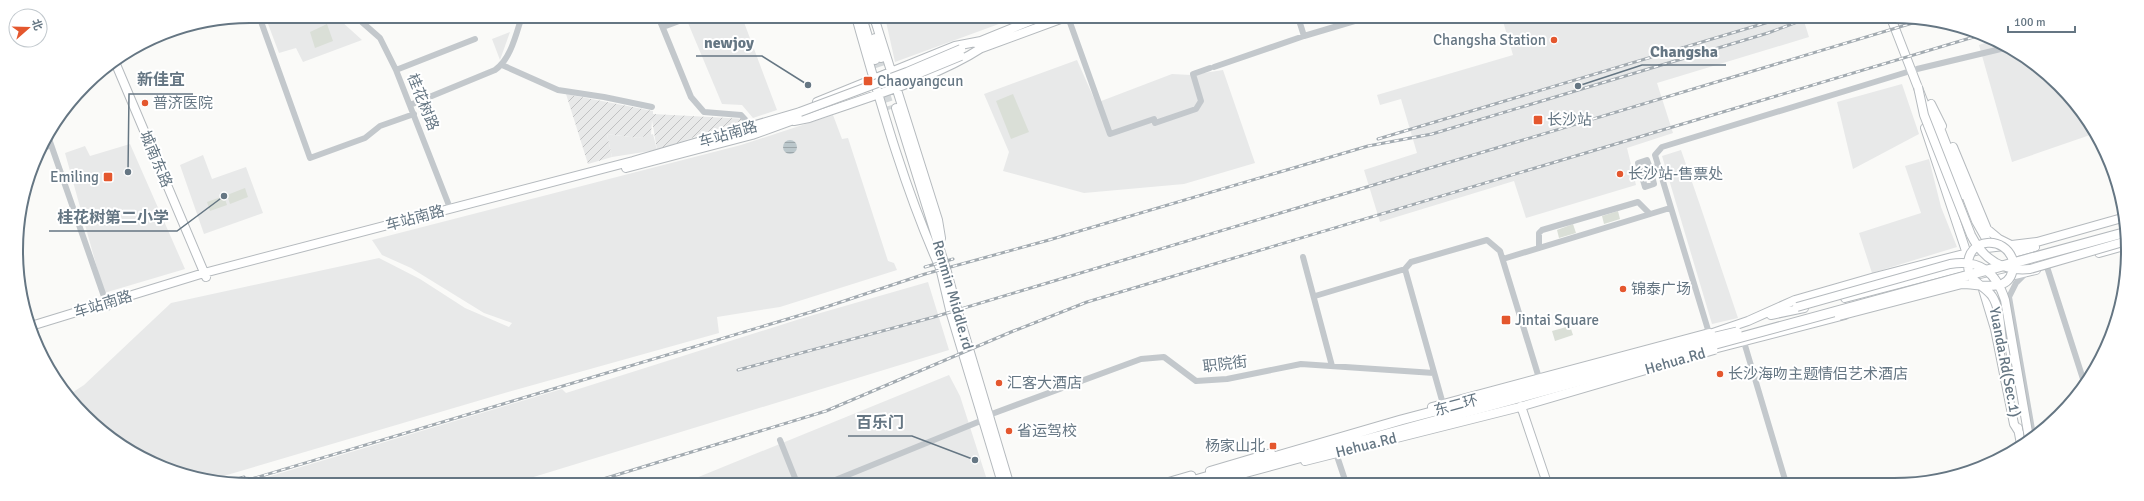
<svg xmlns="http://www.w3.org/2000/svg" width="2144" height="501" font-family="Signika,'Noto Sans SC',sans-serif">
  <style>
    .built { fill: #e8e9e9 }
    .industrial { fill: url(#industrial-furrows) }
    .grass { fill: #dadfd7 }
    .water { fill: url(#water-rules) }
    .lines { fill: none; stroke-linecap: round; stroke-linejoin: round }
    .major-tunnel { stroke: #d5d9db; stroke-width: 8; stroke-dasharray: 8 4; stroke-linecap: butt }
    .major-casing { stroke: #b5babe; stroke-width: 10 }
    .highway-casing { stroke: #b4b9bd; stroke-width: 11 }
    .minor { stroke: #c3c8cc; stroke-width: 6 }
    .major { stroke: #fff; stroke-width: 8 }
    .highway { stroke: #fff; stroke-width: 9 }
    .rail-casing { stroke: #a2aab0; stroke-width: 3 }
    .rail { stroke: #fff; stroke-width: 1.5; stroke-dasharray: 4.5; stroke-linecap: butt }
    .major-bridge-casing { stroke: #b5babe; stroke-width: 10; stroke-linecap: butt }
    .highway-bridge-casing { stroke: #b4b9bd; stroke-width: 11; stroke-linecap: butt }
    .major-bridge { stroke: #fff; stroke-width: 8 }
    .highway-bridge { stroke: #fff; stroke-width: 9 }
    .poi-dot { fill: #e4572e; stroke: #fff; stroke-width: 1.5 }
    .labels { text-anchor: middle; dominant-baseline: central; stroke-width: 4; stroke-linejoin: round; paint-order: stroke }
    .poi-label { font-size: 15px; fill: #657683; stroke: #fff; text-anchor: start }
    .street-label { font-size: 15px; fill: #657683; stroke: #fff }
    .rim { fill: none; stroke: #657683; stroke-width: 2 }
    .leader { fill: none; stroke: #657683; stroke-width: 1.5 }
    .callout-dot { fill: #657683; stroke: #fff; stroke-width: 1.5 }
    .callout-label { font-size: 16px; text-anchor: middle; font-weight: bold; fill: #657683; stroke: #fff; stroke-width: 4; stroke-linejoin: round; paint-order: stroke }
  </style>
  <defs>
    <pattern id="industrial-furrows" width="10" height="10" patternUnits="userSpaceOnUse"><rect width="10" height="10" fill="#e8e9e9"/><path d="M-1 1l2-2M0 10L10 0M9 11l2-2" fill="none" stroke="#c0c1c2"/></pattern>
    <pattern id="water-rules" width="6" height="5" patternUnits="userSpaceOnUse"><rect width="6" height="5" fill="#bbc7cb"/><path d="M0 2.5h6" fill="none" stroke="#9ca6aa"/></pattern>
  </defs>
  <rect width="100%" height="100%" fill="#fafaf8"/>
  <!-- built -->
  <path class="built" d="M265 16H326L341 21 362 40 303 62 296 48 279 53Z
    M702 17H742L777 110 753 118 742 105 722 104 688 23Z
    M885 17H1018L895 62Z
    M1502 18H1803L1809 37 1657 83 1673 133 1627 148 1636 185 1526 218 1514 181 1380 222 1364 170 1417 153 1401 99 1380 105 1377 95 1513 55Z
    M510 32 500 60 492 39Z
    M1991 41 2011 48 2080 108 2093 134 2012 162 1979 45Z
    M1077 60 1096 103 1172 74 1191 75 1223 70 1255 163 1184 184 1084 193 1003 171 1009 152 984 94Z
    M1902 84 1919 134 1853 169 1837 102Z
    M833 115 842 139 848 138 888 261 894 263 897 270 780 307 717 317 719 333 508 392 210 480 133 453 67 396 84 385 171 303 379 258 420 279 465 308 509 327 512 323 484 313 411 268 382 255 372 240 741 145Z
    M607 134 638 138 653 134 657 150 612 157Z
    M130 144 185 269 104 293 65 153 85 146 90 156Z
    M1681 150 1701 208 1738 318 1712 324 1662 156Z
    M203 155 212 179 246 167 263 213 204 234 180 165Z
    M1929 159 1941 207 1957 247 1872 273 1859 233 1921 213 1905 166Z
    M928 282 949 350 514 483H247L562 389 566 393 803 318Z
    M949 375 960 396 988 483H698L696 478Z"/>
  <!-- industrial -->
  <path class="industrial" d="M566 94 653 111V114L747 119 657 150 652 120 651 135 638 138 607 134 612 157 588 164Z"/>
  <!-- grass -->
  <path class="grass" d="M327 24 333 41 315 48 310 32Z
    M1013 94 1029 132 1011 139 996 101Z
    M245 188 248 197 230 204 227 195Z
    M224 196 227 205 210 211 207 202Z
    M1618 211 1620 219 1604 224 1602 216Z
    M1573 224 1576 233 1559 238 1557 230Z
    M1570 326 1573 335 1555 341 1552 331Z"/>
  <!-- water -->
  <path class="water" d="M783 147a7 7 0 1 1 14 0a7 7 0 1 1-14 0Z"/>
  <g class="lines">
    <!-- major-tunnel -->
    <path class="major-tunnel" d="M881 58 892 95
      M875 60 891 109"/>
    <defs>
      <path id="major" d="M856 17C880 101 904 188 940 268
        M862 17 875 60
        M874 17 938 220 941 238
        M1891 18 1960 196
        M875 38 881 58
        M976 43 1040 17
        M979 49 1066 17
        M115 62 206 277
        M817 102 955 46 981 41
        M1931 104 1942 126
        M896 108 947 272 958 312 1009 483
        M794 121 809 118C865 98 934 79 983 47
        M1938 123 1976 221 1988 242
        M1925 128 1967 254
        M1953 147 1987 229 1999 239 2011 245
        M626 168 752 135 799 118
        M2099 253 2124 246
        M2010 254 2035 247
        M939 263 951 314 1002 483
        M2013 268 2075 251
        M1977 284 2036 270
        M1982 286 1995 329 2014 424 2019 432
        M1845 298 1968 266
        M1771 315 1804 308
        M2005 325 2011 355
        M31 326 204 273 633 161 800 112
        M1704 336 1748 321 1795 300 1875 277 1987 248 2037 242 2122 218
        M1710 350 1845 315
        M1521 406 1547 483
        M1432 407 1709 333
        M2018 428 2021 444
        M1305 461 1516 408 1714 350
        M1210 471 1271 453"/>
      <path id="highway" d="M1218 480 1716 344
        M1167 483 1191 476
        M1185 483 1401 420 1716 337"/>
    </defs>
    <!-- major casing -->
    <use href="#major" class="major-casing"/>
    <!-- highway casing -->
    <use href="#highway" class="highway-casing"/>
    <!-- minor -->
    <path class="minor" d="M259 16 310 158 365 138 380 126 414 114
      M355 16 380 38 396 70 450 208
      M658 16 691 97 704 112 741 115 752 127
      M1068 17 1110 134 1154 119 1155 123 1196 109 1201 101 1193 74 1210 68
      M663 27 690 17
      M1304 36 1368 17
      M502 65 558 90 604 97 652 107
      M1214 67 1304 36 1298 17
      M396 70 475 39
      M410 105 495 70C511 59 516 34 522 16
      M48 136 108 308
      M39 150 51 145
      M1650 168 1654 184 1645 187 1638 163 1647 160 1650 168 1658 166
      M1539 248V233L1542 230 1638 202 1650 214
      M1303 257 1332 366
      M1503 259 1670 208
      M2047 267 2084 382
      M1405 269 1443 404
      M2026 273 2016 283 2009 297 2033 435
      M1315 296 1405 269 1411 262 1487 240 1500 251 1539 378
      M1709 333 1655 155 1662 147 1917 69 2009 47
      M1744 342 1786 483
      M989 415 1141 359 1164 357 1196 381 1227 379 1301 364 1434 373
      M780 440 797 483
      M1336 453 1346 483
      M828 483 983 420"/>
    <!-- major -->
    <use href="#major" class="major"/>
    <!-- highway -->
    <use href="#highway" class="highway"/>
    <defs>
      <path id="rail" d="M1378 139 1782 18
        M925 267 953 259
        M738 370 934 317 1926 19
        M225 483 244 477
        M238 483 811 312 925 274 1049 240 1368 146 1432 134 1768 33 1808 18
        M590 483 826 411 1011 332 1087 302 1977 36"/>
    </defs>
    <!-- rail casing -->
    <use href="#rail" class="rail-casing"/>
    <!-- rail -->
    <use href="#rail" class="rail"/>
    <defs>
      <path id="major-bridge" d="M910 77 961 56
        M1918 87 1924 115 1971 235C1983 259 2003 272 2030 269L2123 242
        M800 112 907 72 961 49
        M1797 307 1950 264C1980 259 1996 272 2005 300L2029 438
        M1839 316 1962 284C1982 284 2015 296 2013 261 2006 235 1967 237 1968 266 1969 282 1984 285 1992 296 2000 308 2000 327 2002 341"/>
      <path id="highway-bridge" d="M1716 337 1737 332
        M1716 344 2123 233"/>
    </defs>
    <!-- major-bridge casing -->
    <use href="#major-bridge" class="major-bridge-casing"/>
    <!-- highway-bridge casing -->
    <use href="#highway-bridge" class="highway-bridge-casing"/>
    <!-- major-bridge -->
    <use href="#major-bridge" class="major-bridge"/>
    <!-- highway-bridge -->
    <use href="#highway-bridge" class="highway-bridge"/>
  </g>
  <!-- markers -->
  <g class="poi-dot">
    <circle cx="1554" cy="40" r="4"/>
    <rect x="863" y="76" width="10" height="10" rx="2"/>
    <circle cx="145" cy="103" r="4"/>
    <rect x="1533" y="115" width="10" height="10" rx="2"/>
    <circle cx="1620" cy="174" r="4"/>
    <rect x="103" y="172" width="10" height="10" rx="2"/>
    <circle cx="1623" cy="289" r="4"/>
    <rect x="1501" y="315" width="10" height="10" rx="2"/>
    <circle cx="1720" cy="374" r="4"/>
    <circle cx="999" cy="383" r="4"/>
    <circle cx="1009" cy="431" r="4"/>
    <rect x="1269" y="442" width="8" height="8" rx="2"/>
  </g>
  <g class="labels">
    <!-- poi labels -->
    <g class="poi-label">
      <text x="1546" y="40" text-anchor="end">Changsha Station</text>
      <text x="877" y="81">Chaoyangcun</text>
      <text x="153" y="103">普济医院</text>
      <text x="1547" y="120">长沙站</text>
      <text x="1628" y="174">长沙站-售票处</text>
      <text x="99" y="177" text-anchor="end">Emiling</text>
      <text x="1631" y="289">锦泰广场</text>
      <text x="1515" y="320">Jintai Square</text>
      <text x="1728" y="374">长沙海吻主题情侣艺术酒店</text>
      <text x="1007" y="383">汇客大酒店</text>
      <text x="1017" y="431">省运驾校</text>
      <text x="1265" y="446" text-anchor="end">杨家山北</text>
    </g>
    <!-- street labels -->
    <g class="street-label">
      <text transform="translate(423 102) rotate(68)">桂花树路</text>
      <text transform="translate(728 134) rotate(-16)">车站南路</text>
      <text transform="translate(156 159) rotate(67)">城南东路</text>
      <text transform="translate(415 218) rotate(-15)">车站南路</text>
      <text transform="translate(953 295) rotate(74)">Renmin Middle.rd</text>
      <text transform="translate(103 304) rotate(-17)">车站南路</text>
      <text transform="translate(1675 361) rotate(-16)">Hehua.Rd</text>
      <text transform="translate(2005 362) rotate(79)">Yuanda.Rd(Sec.1)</text>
      <text transform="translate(1225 364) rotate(-7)">职院街</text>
      <text transform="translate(1456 405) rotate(-15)">东二环</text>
      <text transform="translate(1366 445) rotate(-14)">Hehua.Rd</text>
    </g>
  </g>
  <!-- crop -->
  <path d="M0 0H2144V501H0ZM250 23H1894A227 227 0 0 1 2121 250V251A227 227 0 0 1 1894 478H250A227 227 0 0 1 23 251V250A227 227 0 0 1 250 23Z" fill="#fff" fill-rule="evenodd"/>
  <path class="rim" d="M250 23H1894A227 227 0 0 1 2121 250V251A227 227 0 0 1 1894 478H250A227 227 0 0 1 23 251V250A227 227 0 0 1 250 23Z"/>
  <!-- callouts -->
  <path class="leader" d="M808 85L762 56H696M1578 86L1642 65H1726M128 172L129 94H193M224 196L177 231H49M975 460L912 436H848"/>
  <g class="callout-dot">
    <circle cx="808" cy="85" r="4"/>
    <circle cx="1578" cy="86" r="4"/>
    <circle cx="128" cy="172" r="4"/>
    <circle cx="224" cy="196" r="4"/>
    <circle cx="975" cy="460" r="4"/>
  </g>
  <g class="callout-label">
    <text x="729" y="48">newjoy</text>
    <text x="1684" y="57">Changsha</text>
    <text x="161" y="85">新佳宜</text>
    <text x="113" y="223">桂花树第二小学</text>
    <text x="880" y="428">百乐门</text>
  </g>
  <!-- north arrow -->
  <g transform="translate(28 28) rotate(70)"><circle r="19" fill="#ffffff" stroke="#c1c8cd"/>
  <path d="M0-3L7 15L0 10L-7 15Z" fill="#e4572e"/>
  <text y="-6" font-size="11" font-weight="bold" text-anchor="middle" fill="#657683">北</text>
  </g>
  <!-- scale -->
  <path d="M2008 26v6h67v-6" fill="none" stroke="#657683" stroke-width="2"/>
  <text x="2014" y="26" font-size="12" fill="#657683" stroke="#ffffff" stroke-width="3" paint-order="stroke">100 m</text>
</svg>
